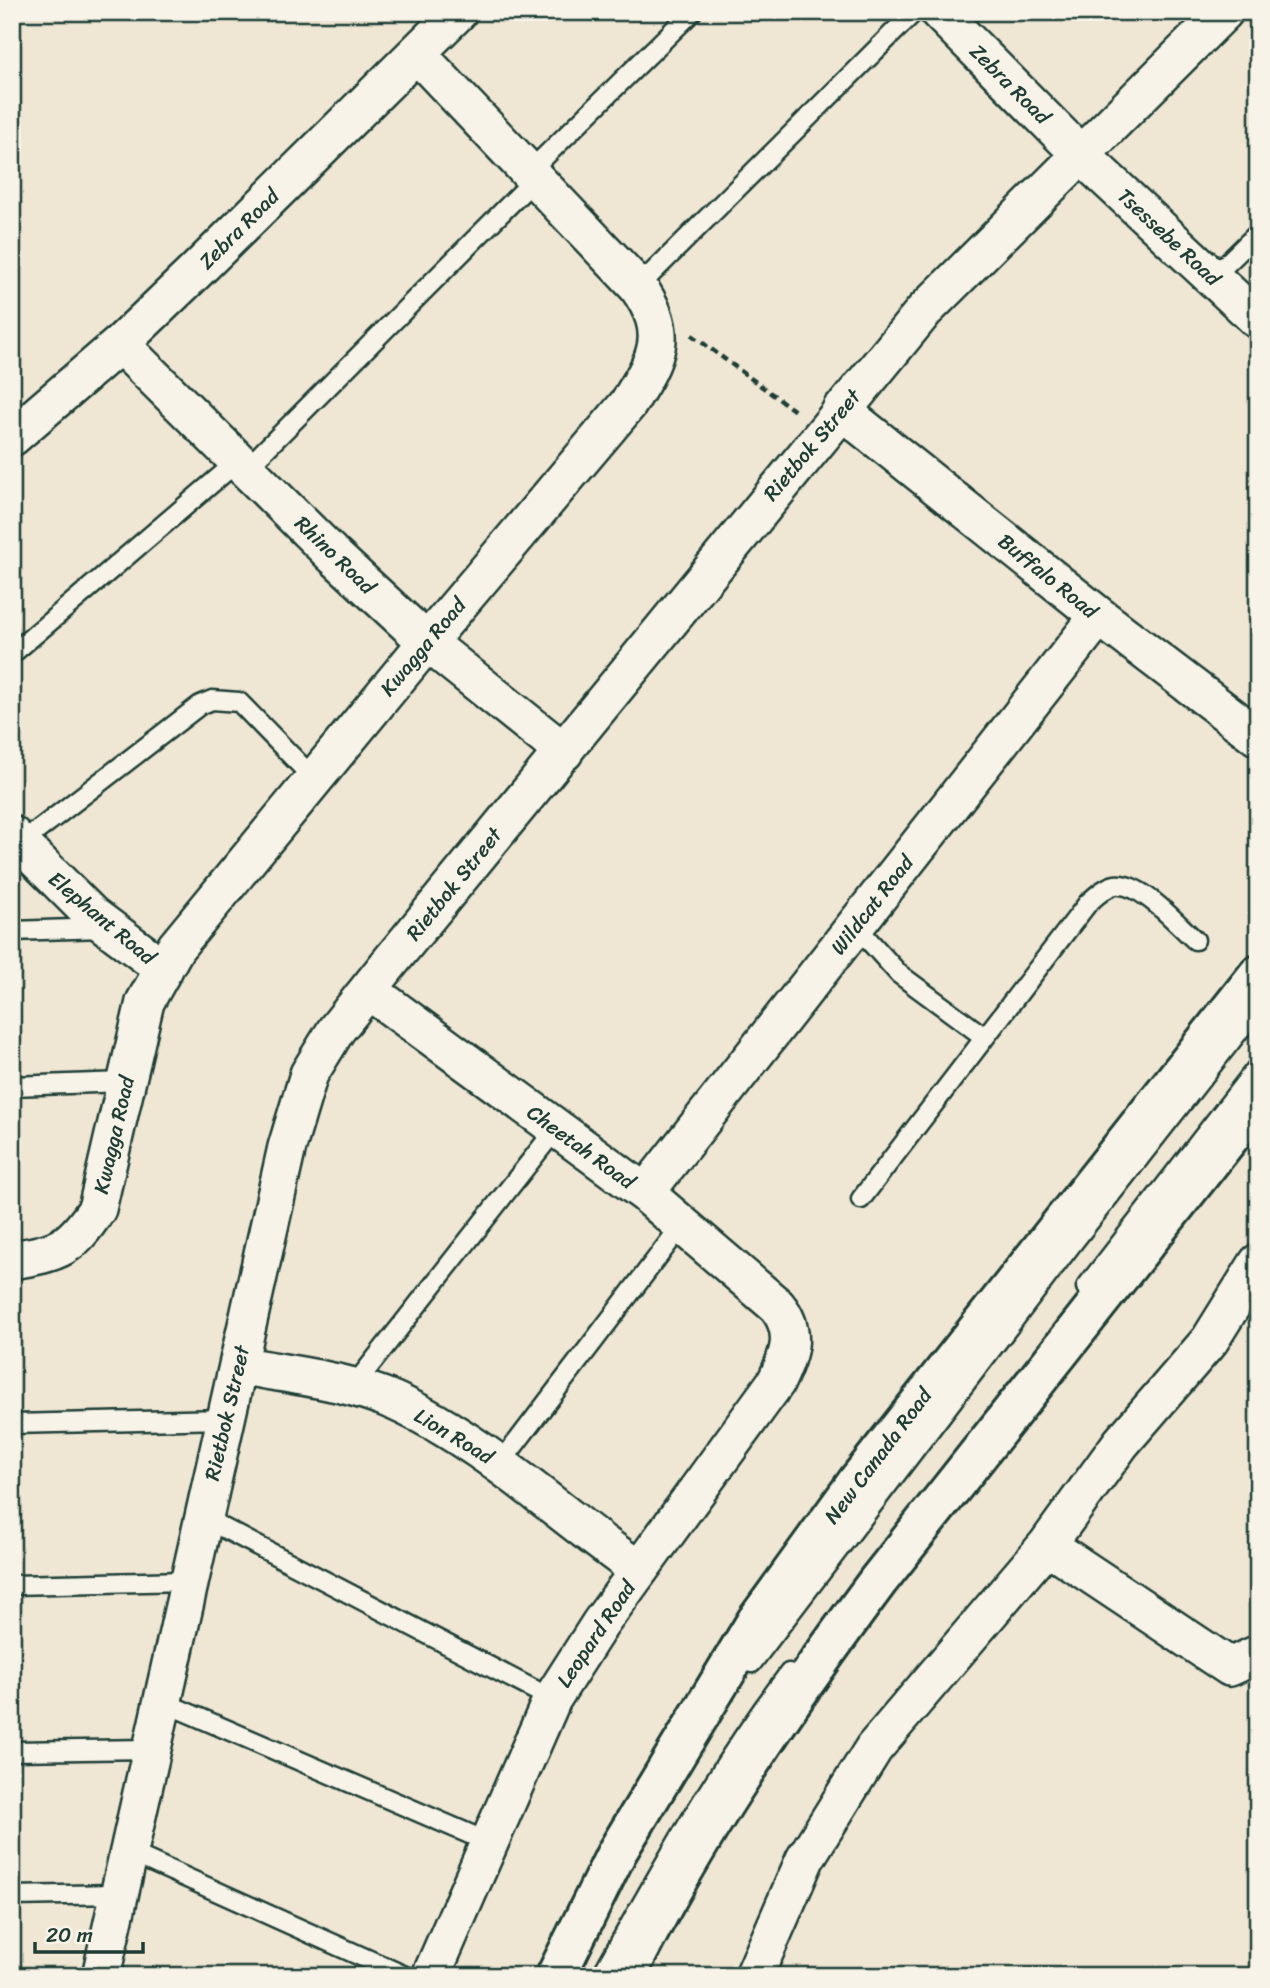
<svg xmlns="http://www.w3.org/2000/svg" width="1270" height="1988" font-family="Sriracha,sans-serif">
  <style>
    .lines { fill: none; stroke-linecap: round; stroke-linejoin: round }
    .service-casing { stroke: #1f3d34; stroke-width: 23 }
    .minor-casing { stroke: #1f3d34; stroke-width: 42 }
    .secondary-casing { stroke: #1f3d34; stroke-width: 44 }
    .path { stroke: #1f3d34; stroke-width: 4.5; stroke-dasharray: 7 5; stroke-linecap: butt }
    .service { stroke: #f7f3e8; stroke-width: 18 }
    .minor { stroke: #f7f3e8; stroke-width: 37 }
    .secondary { stroke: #f7f3e8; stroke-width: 38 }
    .labels { text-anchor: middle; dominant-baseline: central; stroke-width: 6; stroke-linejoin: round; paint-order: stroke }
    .street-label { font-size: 21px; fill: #1f3d34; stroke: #f7f3e8 }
  </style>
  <rect width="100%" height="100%" fill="#efe6d4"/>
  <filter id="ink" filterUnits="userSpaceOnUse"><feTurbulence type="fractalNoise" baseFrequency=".0143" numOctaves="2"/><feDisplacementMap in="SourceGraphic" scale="14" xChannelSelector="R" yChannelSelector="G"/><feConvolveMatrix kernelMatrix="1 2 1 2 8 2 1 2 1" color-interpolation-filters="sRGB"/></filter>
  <g filter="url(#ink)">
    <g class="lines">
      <defs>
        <path id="service" d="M528 173 692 12
          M1212 278 1258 233
          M638 287 914 12
          M246 469 535 179
          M12 654 238 461
          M20 844 200 705 212 700 239 702 314 779
          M855 925 899 974 983 1036
          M12 931 103 928
          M12 1086 125 1082
          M861 1199 1088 903C1095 897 1105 887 1115 885 1141 882 1176 923 1195 940
          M1086 1287 1258 1066
          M353 1387 555 1130
          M12 1424 225 1419
          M500 1464 682 1225
          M204 1518 552 1699
          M12 1585 188 1581
          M752 1663 1072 1244 1258 1007
          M163 1702 488 1842
          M12 1751 151 1749
          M129 1852 405 1976
          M12 1896 118 1894
          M601 1976C659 1872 717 1768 789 1673"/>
        <path id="minor" d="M939 12 1081 155 1258 320
          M120 344 334 556 427 642 564 752
          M841 410 1099 616 1258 737
          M12 437 120 344 193 274 458 12
          M12 835 92 915 164 969
          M368 990 645 1193 777 1306C798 1332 789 1355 776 1382L600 1624 552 1699 431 1976
          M645 1193 1099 616
          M12 1260C60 1252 70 1249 97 1209L145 1002 176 947 427 642 628 404C656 359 672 335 638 287L417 54
          M239 1365C290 1375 346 1380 394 1401 485 1442 558 1514 639 1570
          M1047 1545 1230 1667 1258 1654
          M101 1976 287 1147 309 1074 336 1030 391 961 924 311 1224 12
          M754 1976 805 1859 874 1748 1047 1545 1121 1443 1210 1340 1258 1263"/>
        <path id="secondary" d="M556 1976 617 1852 756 1622 858 1481 1258 975
          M626 1976C696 1836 785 1706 878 1581L1258 1101"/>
      </defs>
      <!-- service casing -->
      <use href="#service" class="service-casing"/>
      <!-- minor casing -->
      <use href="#minor" class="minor-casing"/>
      <!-- secondary casing -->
      <use href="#secondary" class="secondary-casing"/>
      <!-- path -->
      <path class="path" d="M692 335 795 411"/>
      <!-- service -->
      <use href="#service" class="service"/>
      <!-- minor -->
      <use href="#minor" class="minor"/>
      <!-- secondary -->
      <use href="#secondary" class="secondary"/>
    </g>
  </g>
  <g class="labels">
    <!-- street labels -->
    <g class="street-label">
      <text transform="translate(1010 84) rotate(45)">Zebra Road</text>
      <text transform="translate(239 229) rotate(-45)">Zebra Road</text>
      <text transform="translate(1169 237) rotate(43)">Tsessebe Road</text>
      <text transform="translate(812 445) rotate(-50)">Rietbok Street</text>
      <text transform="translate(335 555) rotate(44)">Rhino Road</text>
      <text transform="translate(1048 576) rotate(39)">Buffalo Road</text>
      <text transform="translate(423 647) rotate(-50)">Kwagga Road</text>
      <text transform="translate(454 884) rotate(-51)">Rietbok Street</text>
      <text transform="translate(872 905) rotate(-52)">Wildcat Road</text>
      <text transform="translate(102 918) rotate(40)">Elephant Road</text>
      <text transform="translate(114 1135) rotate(-77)">Kwagga Road</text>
      <text transform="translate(581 1147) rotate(36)">Cheetah Road</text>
      <text transform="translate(227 1413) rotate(-77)">Rietbok Street</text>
      <text transform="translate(454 1436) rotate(31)">Lion Road</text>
      <text transform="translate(878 1456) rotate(-53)">New Canada Road</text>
      <text transform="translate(596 1634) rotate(-56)">Leopard Road</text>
    </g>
  </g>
  <!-- margin -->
  <rect width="1270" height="1988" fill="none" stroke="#f7f3e8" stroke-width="42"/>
  <rect x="21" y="21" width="1228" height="1946" fill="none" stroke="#1f3d34" stroke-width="2.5" filter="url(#ink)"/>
  <!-- scale -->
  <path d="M35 1942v10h108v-10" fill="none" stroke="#1f3d34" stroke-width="3.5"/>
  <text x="46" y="1942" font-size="21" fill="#1f3d34" stroke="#f7f3e8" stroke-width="5" paint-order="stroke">20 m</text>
</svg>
